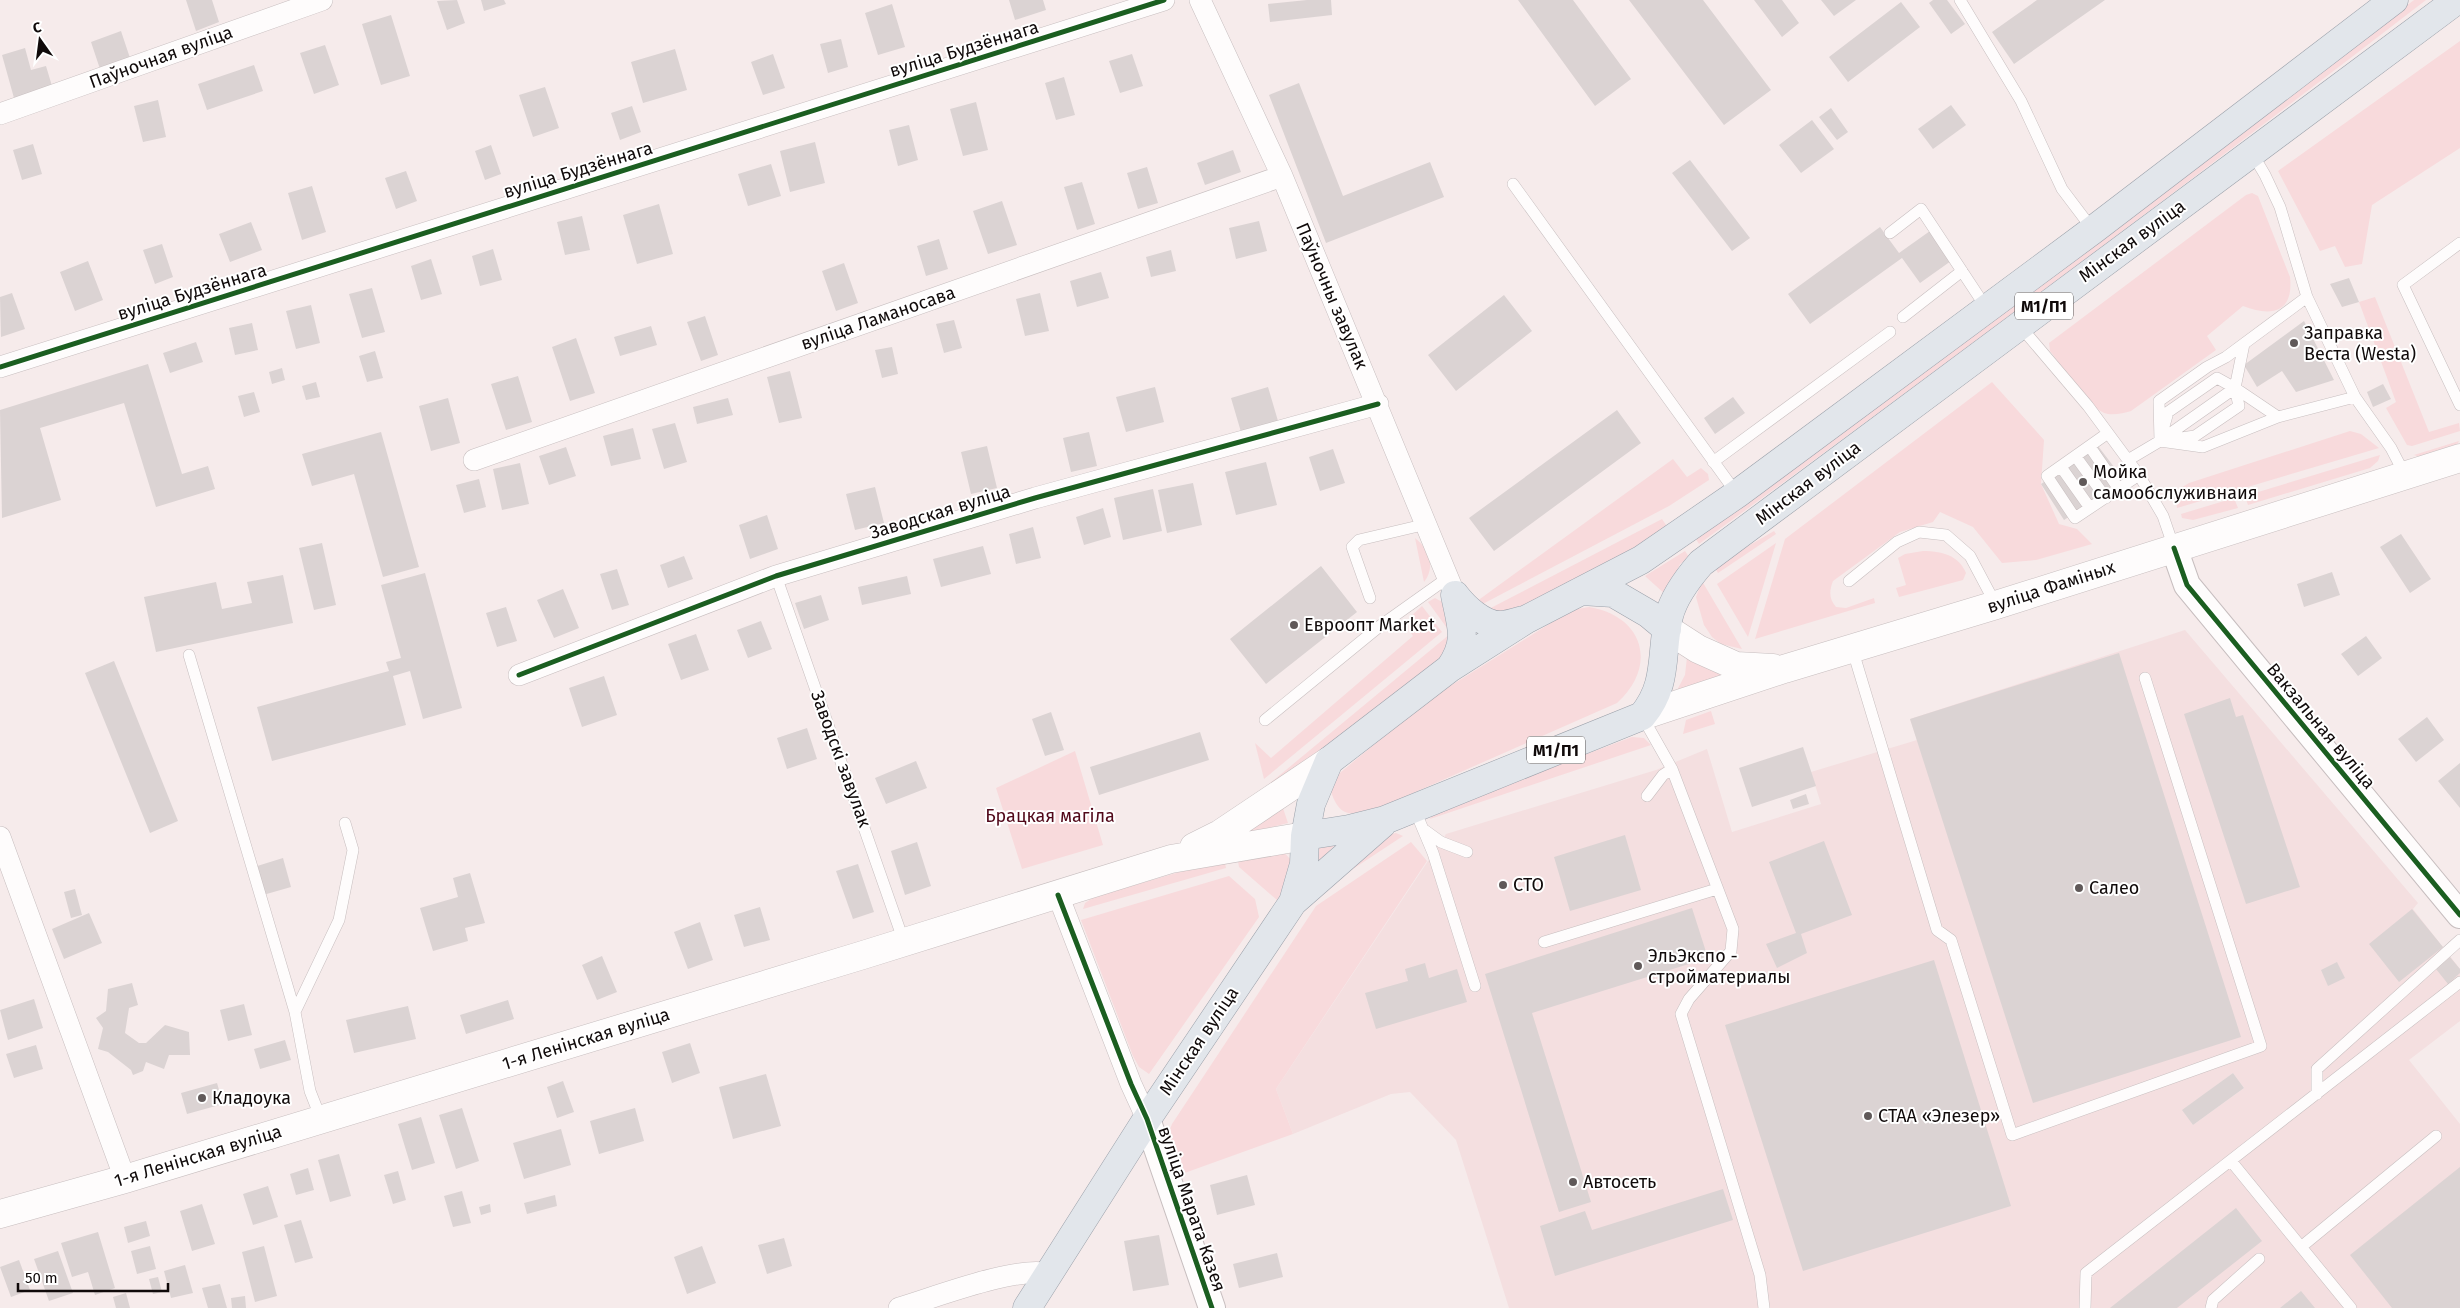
<svg xmlns="http://www.w3.org/2000/svg" width="2460" height="1308" font-family="'Fira Sans',sans-serif">
  <style>
    .built { fill: #f4dfe0; fill-rule: evenodd }
    .green { fill: #f8dadc }
    .building { fill: #dbd3d3 }
    .lines { fill: none; stroke-linecap: round; stroke-linejoin: round }
    .service-casing { stroke: #c7bebf; stroke-width: 12 }
    .minor-casing { stroke: #c7bebf; stroke-width: 22 }
    .tertiary-casing { stroke: #c7bebf; stroke-width: 28 }
    .secondary-casing { stroke: #c7bebf; stroke-width: 29 }
    .primary-casing { stroke: #9ba1aa; stroke-width: 29 }
    .service { stroke: #fefcfc; stroke-width: 11 }
    .minor { stroke: #fefcfc; stroke-width: 21 }
    .tertiary { stroke: #fefcfc; stroke-width: 26 }
    .secondary { stroke: #fefcfc; stroke-width: 28 }
    .primary { stroke: #e2e6eb; stroke-width: 28 }
    .cycleway-casing { stroke: #fff; stroke-width: 8 }
    .cycleway { stroke: #1b5e20; stroke-width: 5 }
    .poi-dot { fill: #605959; stroke: #fff; stroke-width: 2 }
    .labels { text-anchor: middle; dominant-baseline: central; stroke-width: 4; stroke-linejoin: round; paint-order: stroke }
    .shield { fill: #fff; stroke: #585454; stroke-width: 1 }
    .shield-label { font-size: 16px; font-weight: bold; fill: #100a0a }
    .street-label { font-size: 18px; fill: #100a0a; stroke: #fff }
    .poi-label { font-size: 18px; fill: #100a0a; stroke: #fff; text-anchor: start }
    .park-label { font-size: 18px; fill: #51091a; stroke: #fff }
  </style>
  <rect width="100%" height="100%" fill="#f6ebeb"/>
  <!-- built -->
  <path class="built" d="M2185 630 2418 903 2413 909 2460 969V1021L2409 1060 2460 1124V1308H1509L1456 1140 1410 1092 1391 1094 1293 1134 1276 1089 1446 834 1656 770 1707 749 1732 832 1821 804 1811 772 1917 740 1910 719ZM2233 1073 2244 1088 2193 1125 2183 1110Z"/>
  <!-- green -->
  <path class="green" d="M2414 0H2426C2186 185 1944 366 1699 544L1696 539 2158 196Z
    M2460 41V148L2372 205 2362 264 2345 267 2335 246 2320 251 2278 171Z
    M2252 193 2258 196 2290 277C2294 313 2271 317 2243 306L2207 336 2216 350 2131 411C2124 413 2116 415 2108 414 2089 411 2063 367 2050 351L2049 343 2246 195Z
    M2375 297 2429 432 2459 423 2460 431 2412 446 2407 445 2386 408 2396 402 2359 302Z
    M1992 382 2044 440 2041 484 2059 524 2077 529 2092 544 2036 560 2002 563 1973 527 1940 512 1933 522 1900 532 1833 581C1829 591 1829 599 1836 607L1846 608 1874 598 1875 603 1755 639 1785 539Z
    M2350 431 2361 434 2379 448 2177 508 2176 498 2179 489 2189 483Z
    M2459 441 2454 450 2426 459 2414 455Z
    M2380 455 2378 461 2370 468 2248 505 2245 496Z
    M1673 459 1687 477 1701 468 1708 474 1709 480 1669 506 1477 607 1473 604Z
    M2234 498 2238 508 2193 520 2182 518 2181 514Z
    M1662 519 1668 528 1521 613 1483 612Z
    M1774 531 1776 534 1718 573 1714 566Z
    M1415 538C1429 549 1436 567 1424 582Z
    M1776 543 1748 637 1717 584Z
    M1685 551 1689 557 1680 564 1666 595 1645 576Z
    M1923 551C1941 551 1959 555 1966 573L1963 580 1899 597 1896 588 1906 585 1898 558 1905 554Z
    M1702 581 1742 649 1721 644 1712 637 1704 625 1696 597Z
    M1435 598 1446 604 1452 625 1447 628 1428 602Z
    M1422 606 1442 632 1264 779 1255 743 1271 758 1413 636 1409 630V618Z
    M1589 607C1644 616 1658 666 1617 703L1368 813C1346 815 1339 814 1331 792L1335 777 1341 772 1394 728 1447 688 1557 619 1572 610Z
    M1450 634C1450 647 1443 655 1433 664L1229 820 1228 818Z
    M1687 657 1726 674 1676 692 1685 675Z
    M1711 711 1715 724 1683 734 1686 720Z
    M1632 737 1644 738 1651 745 1430 819 1433 813 1446 807Z
    M1075 751 1103 845 1022 869 996 788Z
    M1282 805 1288 823 1237 836Z
    M1396 833 1403 836 1318 892 1381 836Z
    M1338 842 1313 867 1315 846Z
    M1411 842 1427 861 1276 1089 1293 1134 1179 1175 1167 1136 1172 1124 1316 906Z
    M1280 848 1291 860V881L1277 900 1239 867 1237 856Z
    M1224 859 1226 868 1083 909 1085 903 1094 897Z
    M1229 876 1255 899 1259 917 1149 1074 1139 1067 1133 1056 1081 920Z"/>
  <!-- building -->
  <path class="building" d="M186 0H212L219 22 196 31Z
    M457 0 465 23 447 30 437 1Z
    M481 0H504L506 4 484 11Z
    M1009 0H1043L1046 10 1015 20Z
    M1307 0H1331L1332 15 1270 22 1268 4Z
    M1518 0H1573L1631 79 1595 106Z
    M1629 0H1703L1771 90 1724 125Z
    M1754 0H1782L1799 23 1782 37Z
    M1821 0H1856L1834 16Z
    M1933 0H1947L1965 24 1951 34 1929 3Z
    M2037 0H2105L2014 64 1992 32Z
    M1901 2 1920 27 1848 82 1829 57Z
    M892 4 905 47 878 55 865 13Z
    M391 15 410 76 381 85 362 24Z
    M121 31 131 61 101 72 91 42Z
    M841 39 848 67 828 73 820 44Z
    M325 45 339 85 314 94 300 53Z
    M25 48 31 70 46 66 52 86 14 98 2 55Z
    M675 49 687 90 643 103 631 62Z
    M773 54 785 88 763 95 751 62Z
    M1132 54 1143 86 1120 93 1109 61Z
    M254 65 263 91 207 110 198 84Z
    M1064 77 1075 115 1056 120 1045 83Z
    M1299 83 1343 196 1430 162 1444 197 1326 243 1269 95Z
    M545 87 559 128 533 137 519 95Z
    M158 100 166 137 143 142 134 106Z
    M976 102 988 150 963 156 950 109Z
    M1951 105 1966 125 1933 149 1918 129Z
    M632 106 641 132 620 140 611 113Z
    M1831 108 1848 132 1837 140 1819 117Z
    M1812 120 1834 149 1801 173 1779 145Z
    M909 125 918 160 898 166 889 130Z
    M815 142 825 183 790 192 780 151Z
    M33 144 42 174 22 180 13 150Z
    M491 145 501 174 485 180 475 151Z
    M1233 150 1241 172 1205 185 1197 163Z
    M1690 160 1750 238 1732 251 1672 173Z
    M771 164 781 196 748 206 738 174Z
    M1147 167 1158 203 1138 209 1127 173Z
    M406 171 417 201 396 209 385 178Z
    M1082 182 1095 224 1077 230 1064 187Z
    M312 186 326 232 302 240 288 193Z
    M1002 201 1017 245 988 254 973 211Z
    M659 204 673 254 637 264 623 215Z
    M582 216 590 250 565 255 557 222Z
    M1259 221 1267 251 1236 259 1229 228Z
    M251 222 262 250 230 262 219 234Z
    M1880 227 1899 253 1930 231 1951 261 1920 283 1902 258 1810 324 1788 294Z
    M939 239 948 269 926 276 917 246Z
    M162 244 173 277 155 284 143 250Z
    M493 249 502 280 480 286 472 256Z
    M1171 250 1176 271 1151 277 1146 257Z
    M431 259 442 294 421 300 411 266Z
    M88 261 103 300 75 311 60 272Z
    M844 263 858 303 836 311 822 271Z
    M1101 272 1109 298 1077 307 1070 281Z
    M2349 278 2359 302 2342 307 2330 284Z
    M372 288 385 332 362 338 349 294Z
    M12 293 25 329 1 337 0 297Z
    M1040 293 1049 331 1025 336 1016 299Z
    M1504 295 1532 331 1456 391 1428 355Z
    M311 305 320 343 296 349 286 311Z
    M705 316 718 355 701 361 687 322Z
    M954 320 962 348 944 353 936 324Z
    M2304 321 2334 380 2296 392 2282 371 2257 387 2244 365Z
    M252 323 258 350 235 355 229 328Z
    M651 326 657 345 620 356 614 337Z
    M576 338 595 393 570 401 552 347Z
    M196 342 203 362 170 373 163 353Z
    M892 347 898 374 882 378 875 350Z
    M375 351 383 378 367 382 359 356Z
    M148 364 182 474 208 466 215 489 156 507 124 403 40 428 61 500 2 518 0 410Z
    M282 368 285 380 272 384 269 372Z
    M790 371 802 418 779 423 767 377Z
    M518 376 532 422 506 430 491 384Z
    M316 382 320 397 306 400 302 386Z
    M2383 384 2391 399 2373 407 2367 392Z
    M1155 387 1164 422 1126 432 1116 397Z
    M1268 387 1278 421 1241 432 1231 398Z
    M254 392 260 412 244 417 238 396Z
    M1733 397 1745 413 1715 434 1704 418Z
    M448 398 460 443 431 451 419 406Z
    M728 398 733 415 697 424 693 407Z
    M1617 410 1641 443 1494 551 1469 518Z
    M675 423 687 462 664 469 652 429Z
    M633 428 641 459 611 466 603 436Z
    M381 432 419 567 383 577 354 474 312 486 302 454Z
    M1089 432 1097 466 1071 472 1063 438Z
    M987 446 997 488 971 494 961 452Z
    M2098 446 2124 480 2064 520 2041 484Z
    M566 447 576 476 549 485 539 456Z
    M1333 449 1345 483 1320 491 1309 457Z
    M1266 462 1277 505 1236 515 1225 472Z
    M520 463 529 504 502 510 493 469Z
    M479 479 486 507 464 513 456 485Z
    M1193 483 1202 525 1167 533 1158 490Z
    M875 487 884 523 855 530 846 494Z
    M1153 489 1162 531 1123 540 1114 498Z
    M1103 508 1111 537 1084 545 1076 517Z
    M767 515 778 549 750 559 739 525Z
    M1033 527 1041 558 1016 564 1009 534Z
    M2401 534 2431 579 2410 593 2380 547Z
    M322 543 336 605 314 610 299 548Z
    M983 546 991 574 941 587 933 559Z
    M684 556 693 579 668 588 660 565Z
    M1321 566 1357 612 1266 684 1230 639Z
    M617 569 629 605 612 610 600 574Z
    M2332 572 2340 595 2304 607 2297 584Z
    M425 573 462 708 423 719 410 671 393 676 406 725 272 761 257 707 389 671 386 662 401 658 381 585Z
    M283 575 293 623 156 652 144 597 216 582 222 609 252 603 247 582Z
    M907 576 911 594 862 605 858 587Z
    M563 589 579 628 554 638 537 600Z
    M821 595 829 620 804 629 795 603Z
    M506 607 517 641 497 647 486 613Z
    M761 621 772 649 748 658 737 630Z
    M696 634 709 670 681 680 668 644Z
    M2366 636 2382 658 2358 676 2341 654Z
    M2119 653 2241 1037 2033 1103 1910 719Z
    M114 661 178 821 150 833 85 673Z
    M604 676 617 715 582 727 569 688Z
    M2230 698 2236 717 2243 715 2300 887 2246 904 2184 714Z
    M1051 712 1064 750 1045 756 1032 719Z
    M2427 717 2444 740 2416 762 2398 739Z
    M807 728 817 759 787 769 777 738Z
    M1200 732 1209 760 1099 795 1090 767Z
    M1803 747 1816 786 1752 807 1739 768Z
    M916 761 927 788 886 804 875 778Z
    M2460 763V808L2438 781Z
    M1806 794 1809 804 1793 809 1790 800Z
    M1625 835 1641 890 1570 911 1554 857Z
    M1824 841 1852 915 1801 934 1807 953 1777 968 1766 944 1796 933 1769 862Z
    M917 842 931 886 905 895 891 851Z
    M283 858 291 887 263 895 254 867Z
    M858 864 874 912 853 919 836 871Z
    M470 873 485 923 465 928 468 941 433 951 420 908 458 897 453 878Z
    M75 889 82 915 71 918 64 892Z
    M760 907 770 940 744 947 734 915Z
    M1692 908 1708 958 1532 1013 1591 1202 1559 1212 1485 974Z
    M2412 909 2443 947 2399 982 2369 944Z
    M89 913 102 943 64 959 52 929Z
    M700 922 713 960 688 969 674 932Z
    M602 956 617 992 597 1000 582 965Z
    M2450 957 2460 969V973L2448 984 2436 969Z
    M1934 960 2011 1206 1803 1271 1725 1025Z
    M2337 962 2345 978 2328 986 2321 970Z
    M1425 963 1429 978 1457 969 1467 1002 1376 1029 1365 993 1408 981 1405 969Z
    M132 983 138 1005 129 1008 125 1033 139 1043H146L165 1025 189 1032 190 1055H169L164 1069 146 1062 143 1071 133 1075 131 1070 108 1052 98 1049 103 1028 96 1018 106 1011 108 989Z
    M34 999 43 1028 8 1040 0 1010Z
    M508 1000 514 1019 466 1034 460 1015Z
    M244 1004 252 1035 228 1041 220 1010Z
    M408 1006 416 1039 354 1053 346 1020Z
    M285 1040 291 1060 260 1069 254 1049Z
    M690 1043 700 1073 672 1083 662 1052Z
    M36 1045 43 1069 14 1078 6 1054Z
    M2233 1073 2244 1088 2193 1125 2182 1110Z
    M766 1074 781 1126 733 1139 719 1087Z
    M563 1081 574 1112 557 1118 547 1087Z
    M217 1083 223 1104 187 1114 181 1093Z
    M462 1108 479 1161 456 1169 439 1115Z
    M635 1108 644 1141 599 1154 590 1121Z
    M421 1117 435 1163 412 1170 398 1124Z
    M561 1129 571 1165 524 1179 513 1143Z
    M339 1154 351 1196 330 1202 318 1160Z
    M2460 1167V1308H2392L2350 1255Z
    M308 1168 314 1190 296 1195 290 1174Z
    M398 1171 406 1200 393 1204 384 1175Z
    M1247 1175 1255 1205 1217 1215 1210 1185Z
    M268 1186 278 1217 253 1225 243 1194Z
    M1723 1189 1733 1220 1555 1276 1540 1226 1585 1211 1592 1230Z
    M462 1191 471 1223 453 1227 444 1196Z
    M555 1195 557 1206 527 1214 524 1203Z
    M202 1204 215 1244 192 1251 180 1211Z
    M490 1204 491 1212 481 1215 479 1207Z
    M2236 1208 2262 1241 2177 1308H2110Z
    M301 1220 313 1258 295 1263 284 1225Z
    M146 1221 150 1236 128 1243 124 1227Z
    M98 1232 115 1288 95 1295 88 1272 72 1277 61 1243Z
    M1159 1235 1169 1285 1133 1291 1124 1241Z
    M784 1238 792 1266 767 1274 758 1245Z
    M150 1246 156 1269 137 1274 131 1251Z
    M264 1246 277 1296 255 1302 242 1252Z
    M702 1246 716 1283 687 1294 674 1257Z
    M58 1251 73 1293 49 1301 34 1259Z
    M1277 1253 1283 1277 1239 1288 1233 1264Z
    M19 1260 30 1290 11 1297 0 1267Z
    M185 1265 193 1293 171 1298 164 1271Z
    M158 1277 162 1292 153 1294 149 1279Z
    M220 1284 227 1308H208L202 1288Z
    M2301 1291 2315 1308H2280Z
    M126 1293 130 1308H116L113 1297Z
    M245 1296 246 1308H232L231 1298Z"/>
  <g class="lines">
    <defs>
      <path id="service" d="M1960 0 2021 101 2062 189 2093 230
        M2252 153 2265 175 2280 207 2307 297 2355 397 2391 448 2405 475
        M1513 184 1737 494
        M1890 233 1921 209 1987 309
        M2460 243 2403 285 2460 405
        M1903 317 1962 271
        M2020 326 2088 406 2139 475 2163 516 2174 548
        M2163 430 2168 412 2217 378 2235 388
        M2108 433 2047 476 2075 518 2139 475
        M2174 439 2195 436 2239 406 2235 388 2278 417
        M2161 440 2235 388 2244 344
        M2160 441 2159 401 2207 367 2226 357 2307 297
        M2090 447 2119 489
        M2076 457 2106 498
        M2128 460 2160 441 2203 447 2278 417 2355 397
        M1713 462 1890 332
        M2061 467 2090 508
        M776 576 904 942
        M1849 581 1897 542 1919 532 1946 535 1970 556 1996 605
        M1370 598 1352 547 1359 540 1427 524
        M1852 648 1937 930 1951 940 2012 1135 2261 1046 2145 678
        M189 655 295 1012 310 1091 321 1119
        M1642 716 1672 769 1733 929 1731 951 1689 999 1681 1014 1760 1275 1764 1308
        M1265 720 1380 626 1449 577
        M1647 796 1663 775 1672 769
        M1414 808 1433 853 1475 986
        M1423 829 1441 842 1467 852
        M1544 942 1717 889
        M295 1012 339 920 353 850 345 823
        M2317 1094V1069L2460 940
        M2231 1161 2351 1308
        M2301 1247 2436 1136
        M2085 1308 2086 1273 2460 982
        M2211 1308 2213 1300 2259 1259"/>
      <path id="minor" d="M1200 0 1282 176 1455 595
        M0 114 322 0
        M0 367 1164 0
        M474 460 1282 176
        M519 675 776 576 1035 498 1378 404
        M0 837 125 1179
        M1058 895 1131 1084 1147 1119
        M899 1308C933 1298 1018 1265 1049 1274"/>
      <path id="tertiary" d="M2174 548 2187 585 2460 915
        M1147 1119 1212 1308"/>
      <path id="secondary" d="M1667 629 1698 649 1736 666 1773 668
        M1642 716 1784 669 1996 605 2460 458
        M1194 847 1220 834 1329 761
        M0 1214 125 1179 863 955 1171 859 1305 836"/>
      <path id="primary" d="M1581 591 1613 593 1649 614 1667 629
        M1455 595C1465 608 1483 625 1500 625 1507 625 1516 622 1523 620
        M1450 668C1469 640 1461 626 1455 595
        M1305 836 1349 829 1385 820 1642 716C1669 684 1660 653 1669 616 1674 596 1688 578 1701 563L2457 0
        M1293 902 1304 864 1305 836 1311 804 1329 761 1450 668 1527 619 1641 560 1737 494 2093 230 2394 0
        M1027 1308 1147 1119 1293 902 1382 824"/>
    </defs>
    <!-- service casing -->
    <use href="#service" class="service-casing"/>
    <!-- minor casing -->
    <use href="#minor" class="minor-casing"/>
    <!-- tertiary casing -->
    <use href="#tertiary" class="tertiary-casing"/>
    <!-- secondary casing -->
    <use href="#secondary" class="secondary-casing"/>
    <!-- primary casing -->
    <use href="#primary" class="primary-casing"/>
    <!-- service -->
    <use href="#service" class="service"/>
    <!-- minor -->
    <use href="#minor" class="minor"/>
    <!-- tertiary -->
    <use href="#tertiary" class="tertiary"/>
    <!-- secondary -->
    <use href="#secondary" class="secondary"/>
    <!-- primary -->
    <use href="#primary" class="primary"/>
    <defs>
      <path id="cycleway" d="M0 367 1164 0
        M2174 548 2187 585 2460 915
        M519 675 776 576 1035 498 1378 404
        M1058 895 1131 1084 1147 1119 1212 1308"/>
    </defs>
    <!-- cycleway casing -->
    <use href="#cycleway" class="cycleway-casing"/>
    <!-- cycleway -->
    <use href="#cycleway" class="cycleway"/>
  </g>
  <!-- markers -->
  <g class="poi-dot">
    <circle cx="2294" cy="343" r="5"/>
    <circle cx="2083" cy="482" r="5"/>
    <circle cx="1294" cy="625" r="5"/>
    <circle cx="1503" cy="885" r="5"/>
    <circle cx="2079" cy="888" r="5"/>
    <circle cx="1638" cy="966" r="5"/>
    <circle cx="202" cy="1098" r="5"/>
    <circle cx="1868" cy="1116" r="5"/>
    <circle cx="1573" cy="1182" r="5"/>
  </g>
  <g class="labels">
    <!-- shield labels -->
    <g class="shield">
      <rect x="2015" y="292.5" width="58" height="27" rx="4"/>
      <rect x="1527" y="736.5" width="58" height="27" rx="4"/>
    </g>
    <g class="shield-label">
      <text x="2044" y="306">М1/П1</text>
      <text x="1556" y="750">М1/П1</text>
    </g>
    <!-- street labels -->
    <g class="street-label">
      <text transform="translate(964 49) rotate(-17)">вуліца Будзённага</text>
      <text transform="translate(161 57) rotate(-20)">Паўночная вуліца</text>
      <text transform="translate(578 170) rotate(-17)">вуліца Будзённага</text>
      <text transform="translate(2132 241) rotate(-36)">Мінская вуліца</text>
      <text transform="translate(192 292) rotate(-17)">вуліца Будзённага</text>
      <text transform="translate(1332 296) rotate(67)">Паўночны завулак</text>
      <text transform="translate(878 318) rotate(-19)">вуліца Ламаносава</text>
      <text transform="translate(1808 483) rotate(-37)">Мінская вуліца</text>
      <text transform="translate(940 512) rotate(-17)">Заводская вуліца</text>
      <text transform="translate(2051 587) rotate(-18)">вуліца Фаміных</text>
      <text transform="translate(2321 726) rotate(50)">Вакзальная вуліца</text>
      <text transform="translate(841 759) rotate(70)">Заводскі завулак</text>
      <text transform="translate(586 1039) rotate(-17)">1-я Ленінская вуліца</text>
      <text transform="translate(1199 1041) rotate(-56)">Мінская вуліца</text>
      <text transform="translate(198 1156) rotate(-17)">1-я Ленінская вуліца</text>
      <text transform="translate(1192 1209) rotate(71)">вуліца Марата Казея</text>
    </g>
    <!-- poi labels -->
    <g class="poi-label">
      <text x="2304" y="333">Заправка<tspan x="2304" dy="21">Веста (Westa)</tspan></text>
      <text x="2093" y="472">Мойка<tspan x="2093" dy="21">самообслуживнаия</tspan></text>
      <text x="1304" y="625">Евроопт Market</text>
      <text x="1513" y="885">СТО</text>
      <text x="2089" y="888">Салео</text>
      <text x="1648" y="956">ЭльЭкспо -<tspan x="1648" dy="21">стройматериалы</tspan></text>
      <text x="212" y="1098">Кладоука</text>
      <text x="1878" y="1116">СТАА «Элезер»</text>
      <text x="1583" y="1182">Автосеть</text>
    </g>
    <!-- park labels -->
    <g class="park-label">
      <text x="1050" y="816">Брацкая магіла</text>
    </g>
  </g>
  <!-- north arrow -->
  <g transform="translate(40 40) rotate(346)" stroke="#ffffff" stroke-width="4" paint-order="stroke">
  <path d="M0-4L9 19L0 12L-9 19Z" fill="#100a0a"/>
  <text y="-8" font-size="14" font-weight="bold" text-anchor="middle" fill="#100a0a">С</text>
  </g>
  <!-- scale -->
  <path d="M18 1283v8h150v-8" fill="none" stroke="#100a0a" stroke-width="2.5"/>
  <text x="25" y="1283" font-size="15" fill="#100a0a" stroke="#ffffff" stroke-width="4" paint-order="stroke">50 m</text>
</svg>
